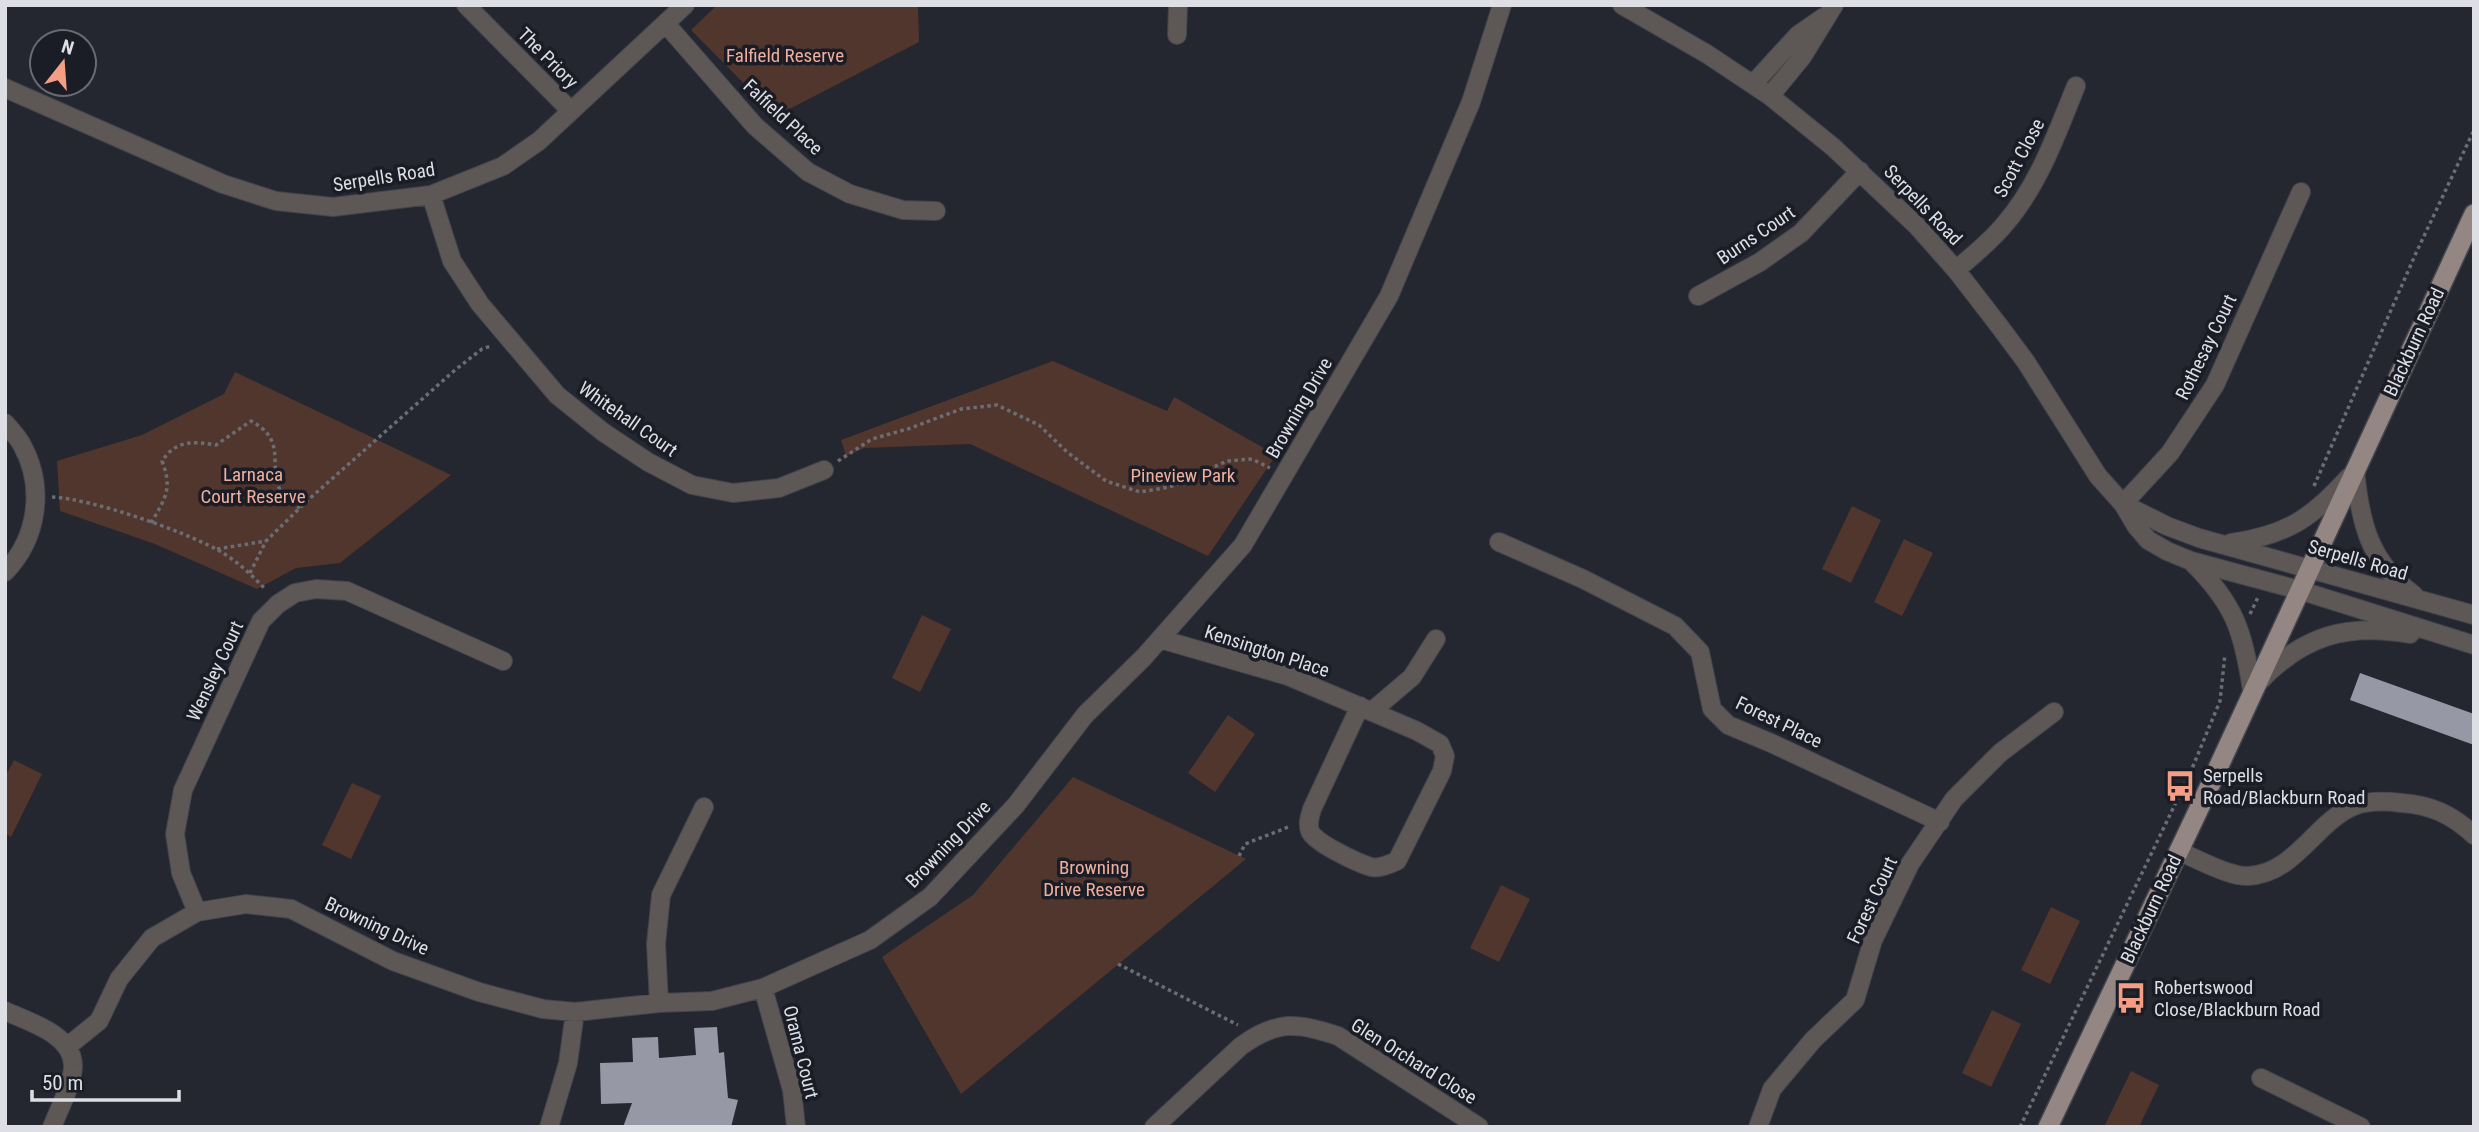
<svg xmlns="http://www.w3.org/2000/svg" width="2479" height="1132" font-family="'Roboto Condensed',sans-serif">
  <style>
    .green { fill: #51362e }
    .building { fill: #9699a5 }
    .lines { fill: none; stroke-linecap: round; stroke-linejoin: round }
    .minor-casing { stroke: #42444d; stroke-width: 20 }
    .primary-casing { stroke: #42444d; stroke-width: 22 }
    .path { stroke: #6b6d75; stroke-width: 3.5; stroke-dasharray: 3.5 3.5; stroke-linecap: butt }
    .minor { stroke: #5d5755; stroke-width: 18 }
    .primary { stroke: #938683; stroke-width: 19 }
    .labels { text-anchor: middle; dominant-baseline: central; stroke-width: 7; stroke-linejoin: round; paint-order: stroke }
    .park-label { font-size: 19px; fill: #f0af9c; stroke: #1a1c26 }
    .street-label { font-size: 19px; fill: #dddfe5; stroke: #1a1c26 }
    .poi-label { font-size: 19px; fill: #dddfe5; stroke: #1a1c26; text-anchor: start }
  </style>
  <rect width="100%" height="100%" fill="#242630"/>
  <!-- green -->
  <path class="green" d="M717 5H918L919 42 776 116 691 30Z
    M1053 361 1167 411 1174 397 1276 455 1208 556 970 444 864 448 846 456 841 440Z
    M235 372 451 475 340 563 296 568 257 589 155 544 60 511 57 461 142 435 224 394Z
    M1852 506 1881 520 1851 583 1822 569Z
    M1904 539 1933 553 1902 616 1874 602Z
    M922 615 951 629 920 692 892 678Z
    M1228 715 1255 734 1215 792 1188 773Z
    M14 760 42 774 11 837 5 833V777Z
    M1073 777 1246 859 961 1094 882 957 973 895Z
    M352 783 381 796 351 859 322 845Z
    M1501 885 1530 899 1499 962 1470 948Z
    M2051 907 2080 921 2050 984 2021 970Z
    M1992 1010 2021 1024 1991 1087 1962 1073Z
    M2131 1071 2159 1085 2139 1127H2104Z"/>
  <!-- building -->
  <path class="building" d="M2360 673 2474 714V745L2350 700Z
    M717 1027 719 1053 724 1052 728 1098 738 1100 731 1127H623L632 1103 601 1104 600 1063 633 1062 632 1038 658 1037 659 1058 696 1055 694 1028Z"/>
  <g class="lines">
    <defs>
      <path id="minor" d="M466 5 570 110
        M1622 5 1707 54 1770 96 1833 147 1917 226 1956 270 2000 327 2026 362 2098 476 2123 504 2136 526 2148 540 2167 551 2191 561 2299 590 2474 645
        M666 24 755 126 808 172 850 194 903 210 936 211
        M1177 35 1178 5
        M1753 84 1798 35 1824 17
        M5 88 223 184 276 201 333 207 431 195 503 166 539 141 685 5
        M1770 96 1802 57 1834 5
        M431 195 452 261 480 304 557 395 603 432 648 462 692 485 733 493 779 488 824 470
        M1956 270C1972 256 1990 242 2004 225 2039 185 2056 135 2076 86
        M1698 296 1760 262 1801 233 1860 171
        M5 423C11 430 18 437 22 445 45 487 38 538 5 572
        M2355 470C2360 522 2369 562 2414 595
        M2123 504 2167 526 2199 538 2474 615
        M2123 504 2170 453 2215 385 2301 192
        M1499 542 1583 579 1675 626 1700 652 1712 709 1728 725 1771 743 1940 822
        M2231 543C2287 535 2312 518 2349 477
        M2191 561C2235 604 2243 631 2252 690
        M1160 639 1288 676 1417 731 1440 744 1445 756 1442 771 1397 861C1389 864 1380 869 1371 867 1358 863 1313 842 1310 831 1307 823 1310 816 1312 809L1360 706
        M2258 683C2303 635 2347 623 2410 634
        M1372 711 1412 677 1436 639
        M2178 851C2196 858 2229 877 2248 876 2295 874 2315 822 2354 806 2369 800 2386 801 2402 803 2432 805 2452 815 2474 835
        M197 912 181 873 175 834 183 790 261 621 278 604 295 593 316 589 347 591 503 661
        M763 988 792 1090 796 1127
        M659 1003 656 944 661 895 704 807
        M5 1011C29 1022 72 1034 73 1065 74 1081 58 1111 52 1127
        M68 1046 99 1021 119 979 152 938 197 912 246 904 291 909 393 961 479 992 543 1009 575 1012 659 1003 712 1001 763 988 870 940 930 897 1016 805 1085 715 1144 657 1243 545 1389 296 1471 102 1502 5
        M2261 1078 2361 1127
        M549 1127 568 1063 575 1012
        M1154 1127 1241 1046C1277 1020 1298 1022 1338 1036L1479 1127
        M1758 1127 1772 1089 1813 1040 1855 1000 1873 940 1910 864 1954 799 2000 753 2054 712"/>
      <path id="primary" d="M2048 1127 2205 796 2474 214"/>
    </defs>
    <!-- minor casing -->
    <use href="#minor" class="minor-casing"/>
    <!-- primary casing -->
    <use href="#primary" class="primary-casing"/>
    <!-- path -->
    <path class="path" d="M838 461 872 439 911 428 961 409 997 405 1039 425 1067 452 1106 481 1140 492 1170 487 1227 461 1252 459 1270 468
      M2314 486 2416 253 2474 130
      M52 497C93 499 180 530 216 549 235 559 252 575 266 590
      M151 523C165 499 173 489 162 461 176 440 193 441 216 445L251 421C289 441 266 466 282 494 286 500 294 504 300 508
      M217 549 266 541
      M250 573 266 541 308 500 455 370 482 349 491 346
      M2250 614 2259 595
      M1239 856 1245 844 1291 826
      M1118 964 1238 1025
      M2020 1127 2191 771 2220 701 2225 654"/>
    <!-- minor -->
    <use href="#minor" class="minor"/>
    <!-- primary -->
    <use href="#primary" class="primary"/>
  </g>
  <!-- icons -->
  <defs>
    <symbol id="bus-bare" viewBox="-9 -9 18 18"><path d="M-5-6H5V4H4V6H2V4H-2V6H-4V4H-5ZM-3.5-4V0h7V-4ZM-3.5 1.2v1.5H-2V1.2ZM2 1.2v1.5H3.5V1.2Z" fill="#f49e86" stroke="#1a1c26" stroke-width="2.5" paint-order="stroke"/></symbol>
  </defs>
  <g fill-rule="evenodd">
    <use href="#bus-bare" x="2158" y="764" width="44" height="44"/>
    <use href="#bus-bare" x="2109" y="976" width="44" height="44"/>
  </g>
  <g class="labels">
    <!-- park labels -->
    <g class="park-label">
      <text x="785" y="55">Falfield Reserve</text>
      <text x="253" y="474">Larnaca<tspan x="253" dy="22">Court Reserve</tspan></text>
      <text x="1183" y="475">Pineview Park</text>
      <text x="1094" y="867">Browning<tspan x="1094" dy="22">Drive Reserve</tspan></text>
    </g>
    <!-- street labels -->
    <g class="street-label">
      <text transform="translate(548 58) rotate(45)">The Priory</text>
      <text transform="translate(783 117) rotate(43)">Falfield Place</text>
      <text transform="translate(2019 158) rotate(-62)">Scott Close</text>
      <text transform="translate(384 177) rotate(-9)">Serpells Road</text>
      <text transform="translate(1923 205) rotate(46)">Serpells Road</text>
      <text transform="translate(1756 235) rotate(-34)">Burns Court</text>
      <text transform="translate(2414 342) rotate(-65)">Blackburn Road</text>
      <text transform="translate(2206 347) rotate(-64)">Rothesay Court</text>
      <text transform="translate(1299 408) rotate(-60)">Browning Drive</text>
      <text transform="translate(628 419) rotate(35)">Whitehall Court</text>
      <text transform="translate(2358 560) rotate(16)">Serpells Road</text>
      <text transform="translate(1267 651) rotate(18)">Kensington Place</text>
      <text transform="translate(215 671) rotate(-65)">Wensley Court</text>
      <text transform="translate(1779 722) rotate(26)">Forest Place</text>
      <text transform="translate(948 844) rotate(-46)">Browning Drive</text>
      <text transform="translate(1872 900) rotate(-65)">Forest Court</text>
      <text transform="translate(2151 909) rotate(-65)">Blackburn Road</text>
      <text transform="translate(377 926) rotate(25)">Browning Drive</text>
      <text transform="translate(801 1052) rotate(76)">Orama Court</text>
      <text transform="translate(1414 1061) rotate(32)">Glen Orchard Close</text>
    </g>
    <!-- poi labels -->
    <g class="poi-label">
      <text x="2203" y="775">Serpells<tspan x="2203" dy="22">Road/Blackburn Road</tspan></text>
      <text x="2154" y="987">Robertswood<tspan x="2154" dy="22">Close/Blackburn Road</tspan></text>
    </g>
  </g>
  <!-- border -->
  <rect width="2479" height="1132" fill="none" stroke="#dddfe5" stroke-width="14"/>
  <!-- north arrow -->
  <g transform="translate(63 63) rotate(17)"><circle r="33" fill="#1a1c26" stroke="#686a72" stroke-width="2"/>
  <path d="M0-5L12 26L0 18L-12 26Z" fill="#f49e86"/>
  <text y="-10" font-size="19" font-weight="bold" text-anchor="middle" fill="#dddfe5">N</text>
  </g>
  <!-- scale -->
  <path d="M32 1090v10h147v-10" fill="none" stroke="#dddfe5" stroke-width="3.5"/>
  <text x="42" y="1090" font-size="21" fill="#dddfe5" stroke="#1a1c26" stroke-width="5" paint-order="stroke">50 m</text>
</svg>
